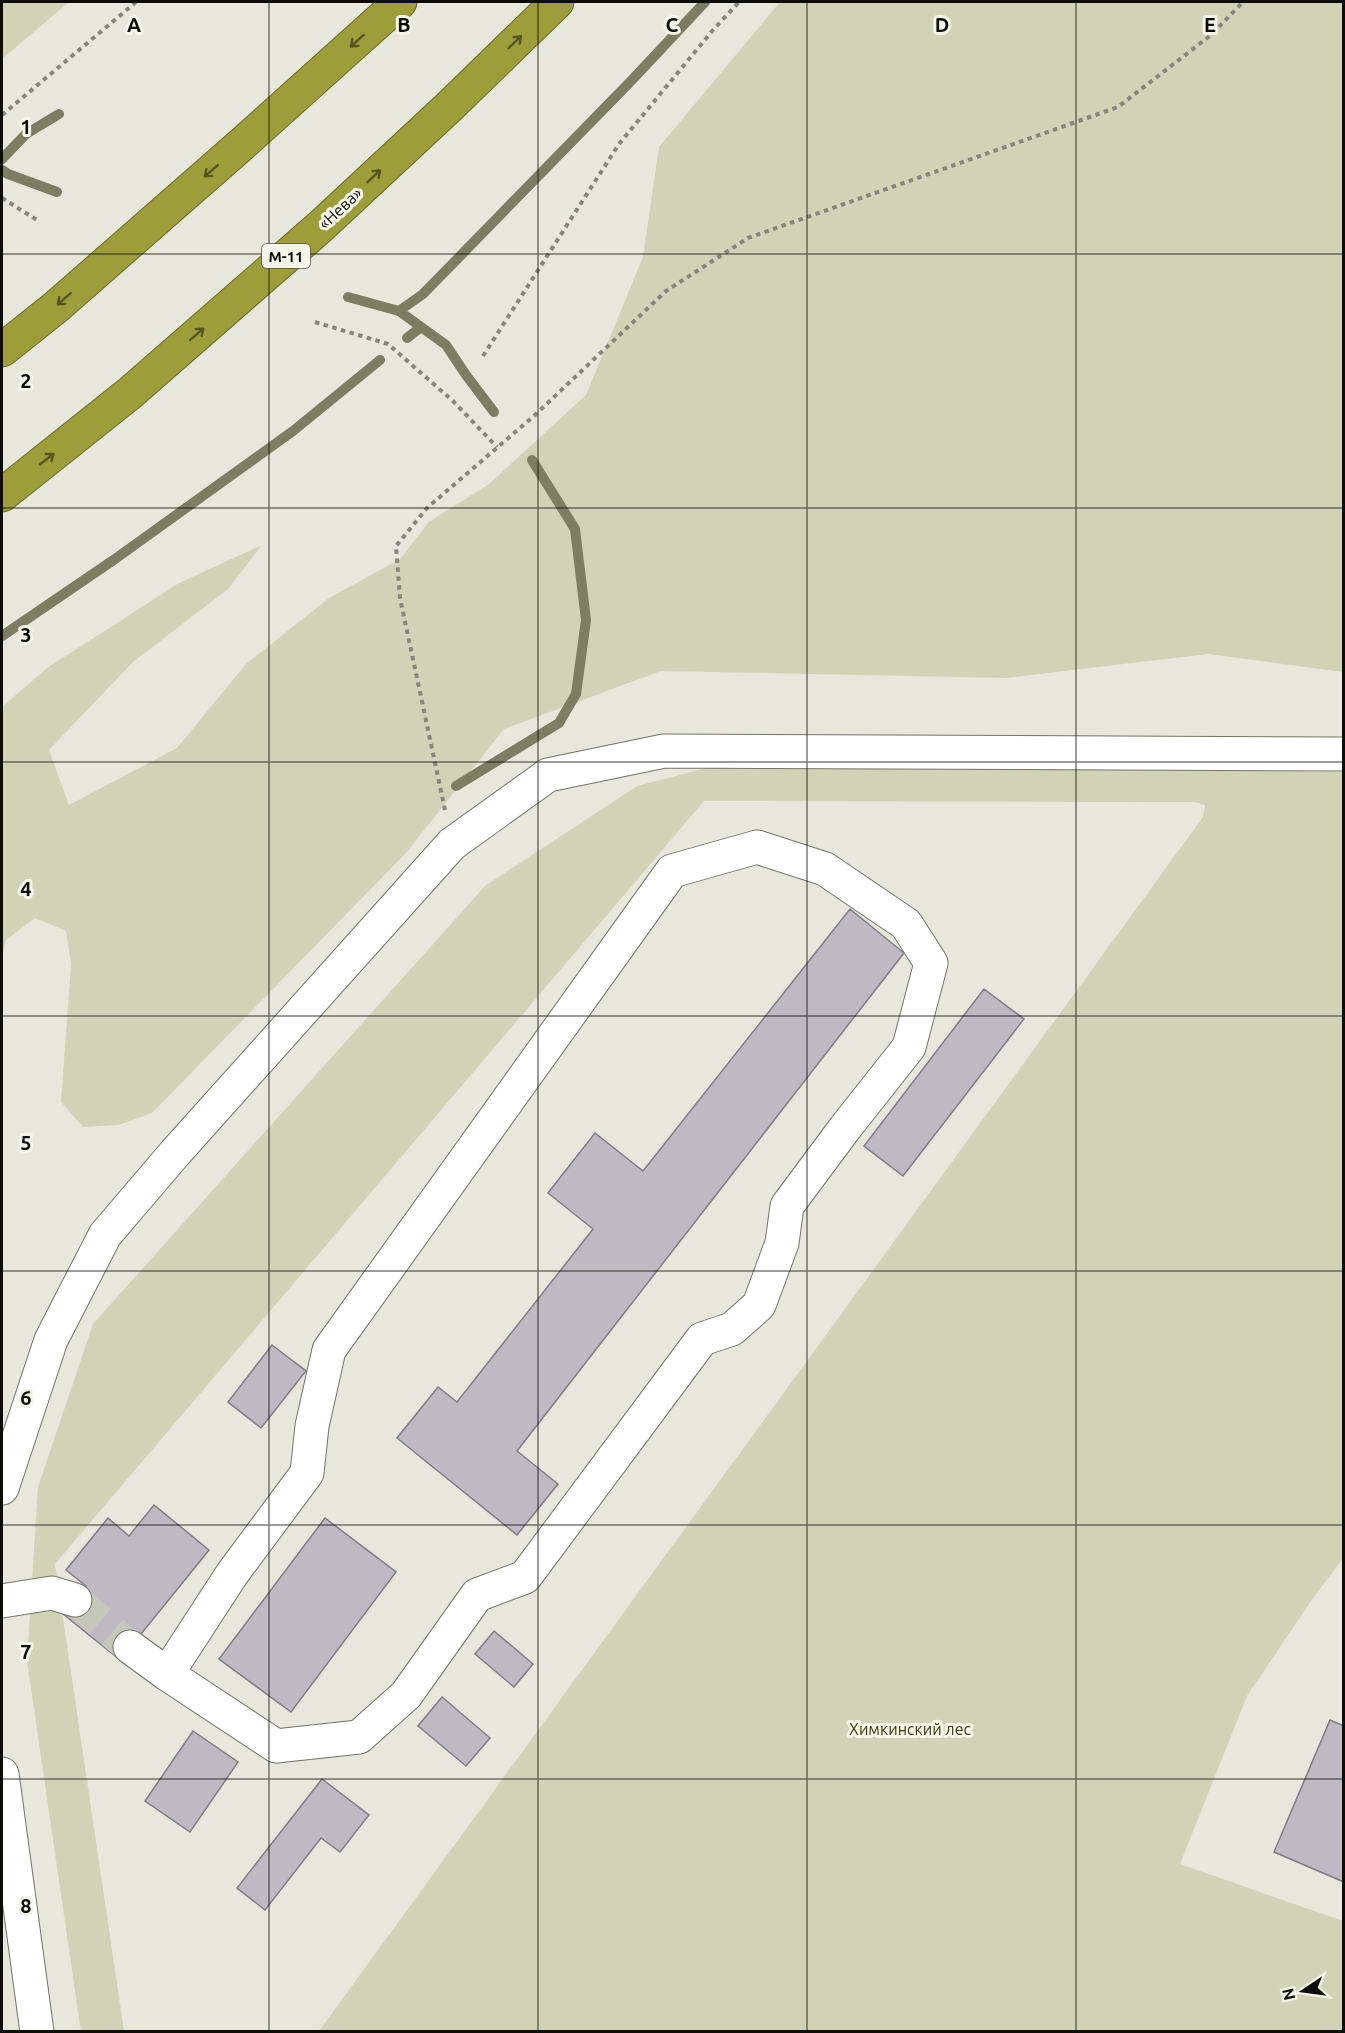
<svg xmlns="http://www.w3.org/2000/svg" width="1345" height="2033" font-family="Ubuntu,sans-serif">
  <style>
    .green { fill: #d1d3b7 }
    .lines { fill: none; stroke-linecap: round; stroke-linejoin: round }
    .stream { stroke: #7c7d61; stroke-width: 10 }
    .building { fill: #bfb9c4; stroke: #807b85; stroke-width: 1.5 }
    .minor-tunnel { stroke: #c6c7bb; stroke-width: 33; stroke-dasharray: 33 16; stroke-linecap: butt }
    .minor-casing { stroke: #737368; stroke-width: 35 }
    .highway-casing { stroke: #6a6b28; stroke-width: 35 }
    .path { stroke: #85867d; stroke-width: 4; stroke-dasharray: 4.5 4.5; stroke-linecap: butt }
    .minor { stroke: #fff; stroke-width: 33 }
    .highway { stroke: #9d9e39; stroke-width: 33 }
    .oneway { stroke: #545520 }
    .grid { fill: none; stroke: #0c0c08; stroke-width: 1.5; stroke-opacity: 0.55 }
    .labels { text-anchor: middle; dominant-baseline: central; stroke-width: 6; stroke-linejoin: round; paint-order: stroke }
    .shield { fill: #f4f5e8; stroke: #52524b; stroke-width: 1.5 }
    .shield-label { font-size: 15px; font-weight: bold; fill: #0c0c08 }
    .street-label { font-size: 16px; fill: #0c0c08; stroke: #f4f5e8 }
    .park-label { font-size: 16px; fill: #3d3e0d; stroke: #f4f5e8 }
    .grid-label { font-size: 20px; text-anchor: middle; font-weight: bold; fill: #0c0c08; stroke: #f4f5e8; stroke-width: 6; stroke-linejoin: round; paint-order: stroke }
  </style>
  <rect width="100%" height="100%" fill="#e7e8db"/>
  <!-- green -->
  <path class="green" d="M2 2H69L2 59Z
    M780 2H1343V672L1208 654 1006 678 661 671 504 729 406 853 152 1113 119 1125 83 1127 61 1102 71 964 66 931 35 918 6 940 2 958V707L47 668 179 583 262 545 228 589 133 662 49 750 69 805 177 748 246 664 329 598 400 559 429 522 489 484 586 395 643 257 659 147Z
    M714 766 1343 772V1558L1311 1601 1247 1696 1180 1864 1343 1921V2031H319L1203 817 1205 805 1194 802 704 801 55 1564 124 2031 81 2032 27 1661 38 1487 93 1324 485 886 637 786Z"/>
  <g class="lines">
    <!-- stream -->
    <path class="stream" d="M2 159 26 134 59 114
      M2 170 8 174 57 192
      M348 297 399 311 446 345 466 375 494 412
      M399 311 423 294 631 81 705 2
      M407 338 421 327
      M2 636 115 559 293 431 380 360
      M456 786 559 723 576 694 586 620 575 529 532 460"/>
  </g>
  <!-- building -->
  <path class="building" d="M850 909 904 953 517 1451 558 1484 517 1535 397 1438 438 1387 457 1402 593 1229 548 1193 595 1133 643 1171Z
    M984 989 1024 1019 903 1176 864 1146Z
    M272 1345 306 1371 261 1428 228 1402Z
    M154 1505 209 1550 120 1660 63 1614 86 1586 66 1570 108 1518 129 1536Z
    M325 1518 396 1572 291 1712 219 1659Z
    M494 1631 533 1664 514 1687 475 1654Z
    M442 1697 490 1738 466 1766 418 1726Z
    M1330 1720 1344 1726V1882L1274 1852Z
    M193 1731 238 1762 190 1832 145 1801Z
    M322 1779 369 1815 340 1852 321 1838 265 1910 237 1888Z"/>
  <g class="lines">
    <!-- minor-tunnel -->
    <path class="minor-tunnel" d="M75 1600 130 1647"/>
    <defs>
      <path id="minor" d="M2 1488 51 1340 105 1235 175 1153 452 844 548 775 664 751 1344 754
        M2 1601 52 1593 75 1600
        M130 1647 167 1674 276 1746 359 1737 406 1695 477 1595 525 1577 702 1339 732 1329 759 1305 782 1243 787 1206 845 1128 909 1047 931 963 906 924 825 869 757 847 672 871 329 1350 312 1426 307 1473 232 1574 167 1674
        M2 1774 37 2032"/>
      <path id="highway" d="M2 350 56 307 241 145 400 2
        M2 495 130 393 320 227 450 106 557 2"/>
    </defs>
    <!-- minor casing -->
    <use href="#minor" class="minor-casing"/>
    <!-- highway casing -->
    <use href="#highway" class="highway-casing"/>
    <!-- path -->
    <path class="path" d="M2 115 136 2
      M2 198 37 220
      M315 322 388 344 453 401 497 447
      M483 356 619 144 713 30 739 2
      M445 810 400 598 396 546 427 508 535 415 666 291 748 238 1118 107 1211 35 1243 2"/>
    <!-- minor -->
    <use href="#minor" class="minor"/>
    <!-- highway -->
    <use href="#highway" class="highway"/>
  </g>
  <!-- one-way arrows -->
  <defs><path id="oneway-shaft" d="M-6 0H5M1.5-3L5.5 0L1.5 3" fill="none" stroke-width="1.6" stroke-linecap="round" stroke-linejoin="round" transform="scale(1.5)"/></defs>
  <g class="oneway">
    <use href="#oneway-shaft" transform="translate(357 41) rotate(138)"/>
    <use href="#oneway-shaft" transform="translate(515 42) rotate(-44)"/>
    <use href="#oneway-shaft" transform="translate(211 171) rotate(139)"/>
    <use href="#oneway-shaft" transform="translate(374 176) rotate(-43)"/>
    <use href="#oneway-shaft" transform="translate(64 299) rotate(139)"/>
    <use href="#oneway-shaft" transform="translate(197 334) rotate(-41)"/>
    <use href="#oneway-shaft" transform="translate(47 459) rotate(-38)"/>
  </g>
  <!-- grid -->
  <path class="grid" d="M269 2V2032M538 2V2032M807 2V2032M1076 2V2032M2 254H1344M2 508H1344M2 762H1344M2 1016H1344M2 1271H1344M2 1525H1344M2 1779H1344"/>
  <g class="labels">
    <!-- shield labels -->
    <rect class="shield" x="262" y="244" width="48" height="24" rx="4.5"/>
    <g class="shield-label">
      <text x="286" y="256">М-11</text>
    </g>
    <!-- street labels -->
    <g class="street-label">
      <text transform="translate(340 208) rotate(-43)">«Нева»</text>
    </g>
    <!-- park labels -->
    <g class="park-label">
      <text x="910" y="1729">Химкинский лес</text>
    </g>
  </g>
  <g class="grid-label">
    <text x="134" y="32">A</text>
    <text x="404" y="32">B</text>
    <text x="672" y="32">C</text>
    <text x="942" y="32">D</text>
    <text x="1210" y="32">E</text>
    <text x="26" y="134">1</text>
    <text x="26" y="388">2</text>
    <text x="26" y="642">3</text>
    <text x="26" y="896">4</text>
    <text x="26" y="1150">5</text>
    <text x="26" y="1405">6</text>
    <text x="26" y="1659">7</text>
    <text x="26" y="1913">8</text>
  </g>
  <!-- border -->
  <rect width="1345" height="2033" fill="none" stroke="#0c0c08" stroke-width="6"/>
  <!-- north arrow -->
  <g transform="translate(1303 1991) rotate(257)" stroke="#f4f5e8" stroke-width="4.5" paint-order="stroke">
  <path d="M0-4.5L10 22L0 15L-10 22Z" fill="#0c0c08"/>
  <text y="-9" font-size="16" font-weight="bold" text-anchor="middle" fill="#0c0c08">N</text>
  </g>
</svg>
